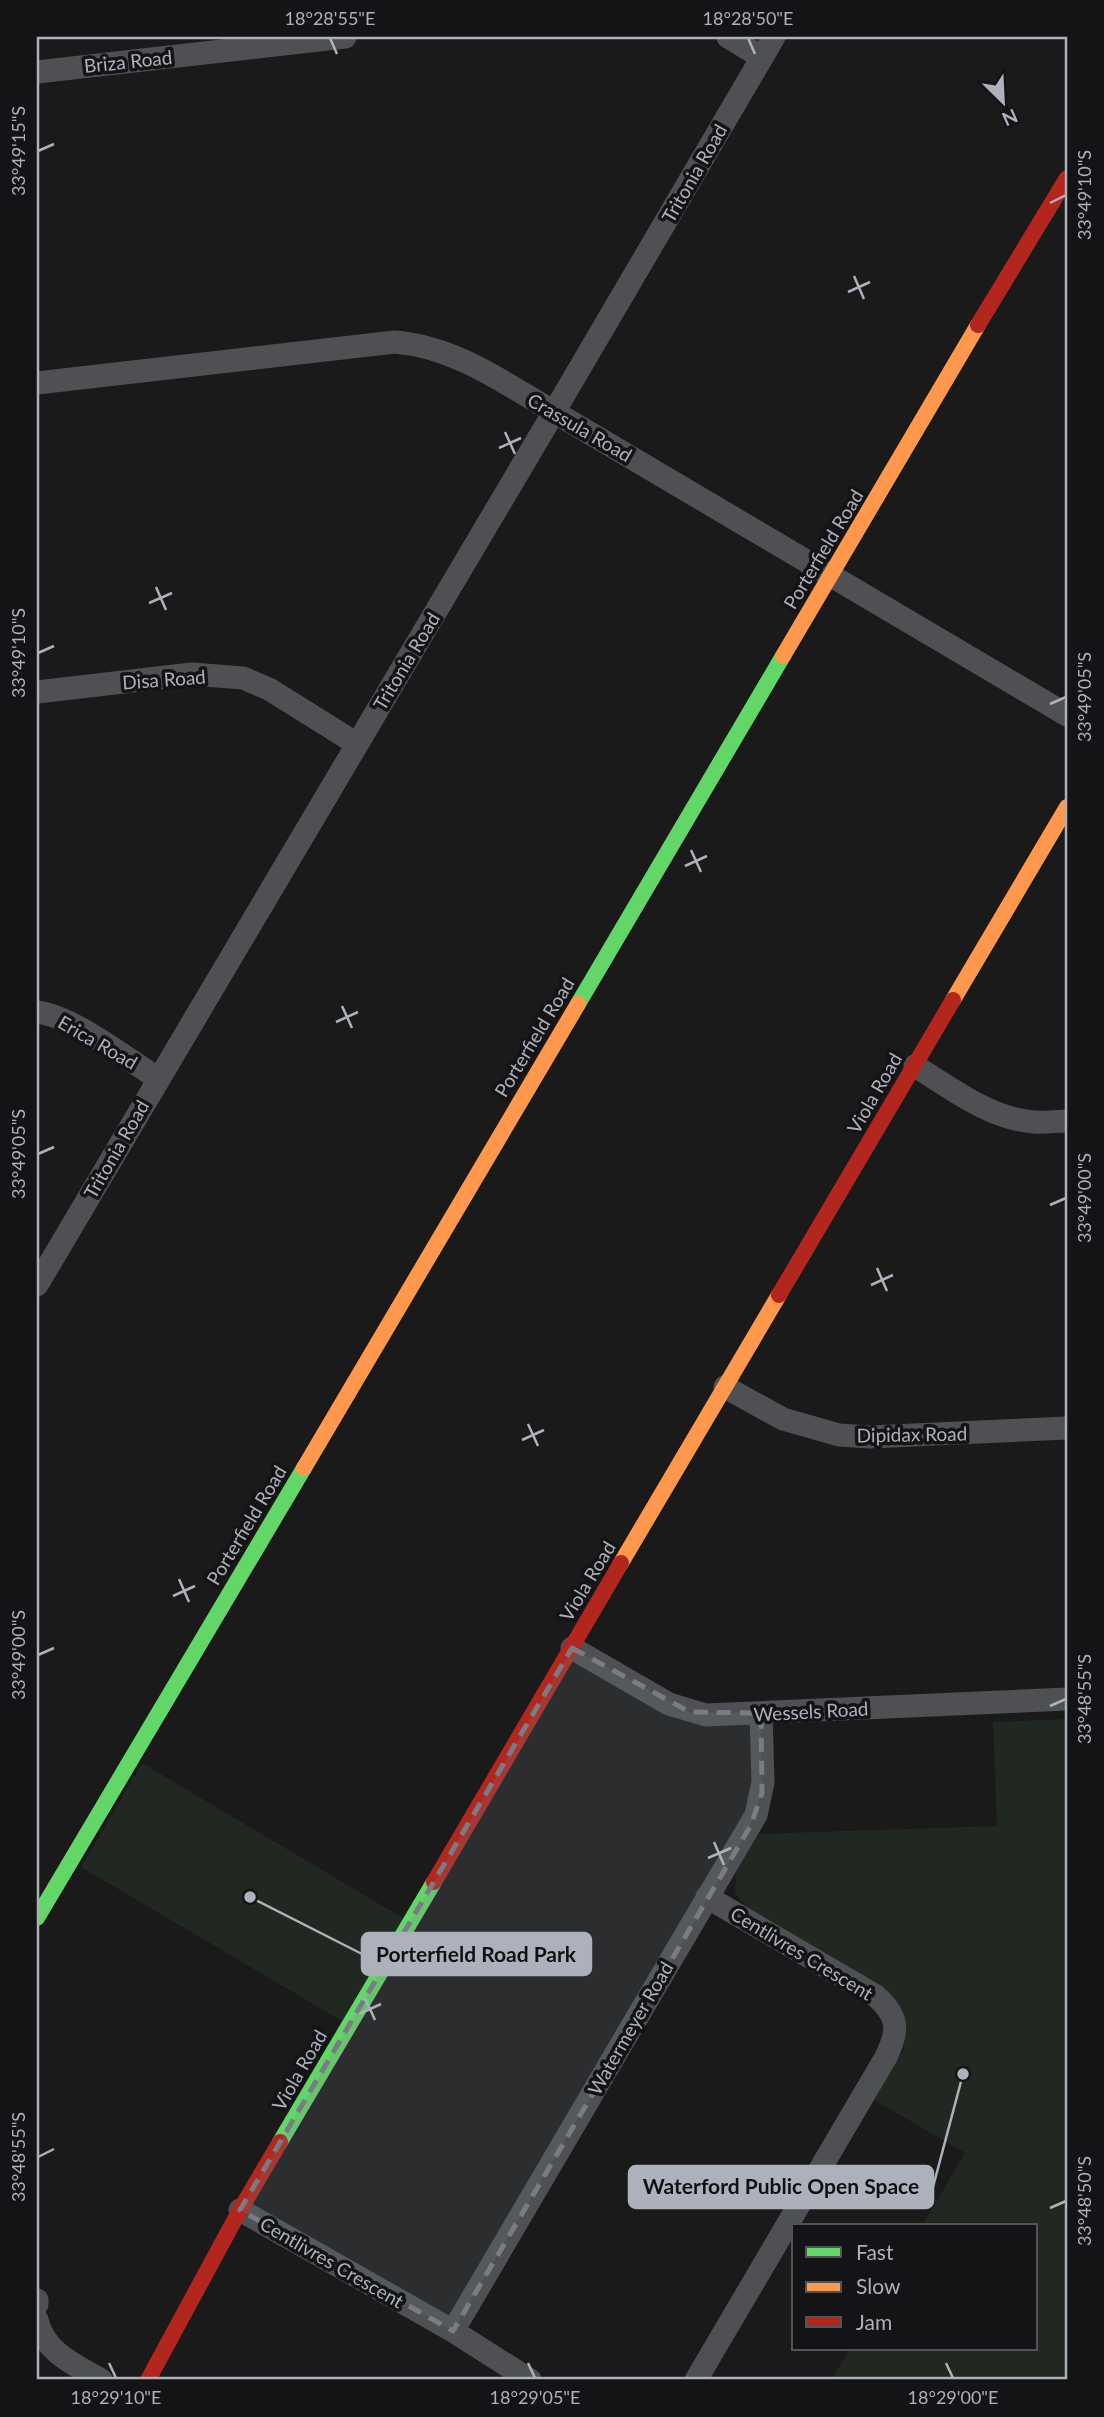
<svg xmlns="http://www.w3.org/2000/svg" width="1104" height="2417" font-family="Lato,sans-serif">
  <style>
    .green { fill: #202821 }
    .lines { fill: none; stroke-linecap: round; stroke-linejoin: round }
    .street { stroke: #4e5053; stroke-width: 23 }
    .fast { stroke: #63d668; stroke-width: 16 }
    .slow { stroke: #ff974d; stroke-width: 16 }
    .jam { stroke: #b3261e; stroke-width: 16 }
    .marked { fill: #797c83; fill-opacity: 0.2; stroke: #797c83; stroke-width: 5; stroke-dasharray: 14 9; stroke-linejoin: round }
    .ticks { fill: none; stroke: #acb1bb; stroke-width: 2.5 }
    .labels { text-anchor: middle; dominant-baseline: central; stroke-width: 7; stroke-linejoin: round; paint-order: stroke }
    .street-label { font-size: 19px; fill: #acb1bb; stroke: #141417 }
    .leader { fill: none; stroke: #acb1bb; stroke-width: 2.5 }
    .callout-dot { fill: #acb1bb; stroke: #141417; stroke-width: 2.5 }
    .callout { fill: #acb1bb; stroke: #acb1bb; stroke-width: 2.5 }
    .callout-label { font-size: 21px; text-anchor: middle; font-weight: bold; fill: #111 }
    .neatline { fill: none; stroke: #acb1bb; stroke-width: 2.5 }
    .ticks-label { font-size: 18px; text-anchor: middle; fill: #acb1bb }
  </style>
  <rect width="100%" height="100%" fill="#1a1a1a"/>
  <!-- green -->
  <path class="green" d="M1067 1719V2380H831L850 2349H1036V2226H922L965 2153 873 2099 904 2049 905 2014 884 1987 748 1908 735 1893 736 1871 758 1834 997 1826 993 1722Z
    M142 1763 403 1918 342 2021 81 1867Z"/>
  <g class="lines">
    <!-- street -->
    <path class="street" d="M728 37 761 57
      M37 72 345 37
      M37 383 395 342C455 347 503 382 554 412L1067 715
      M37 692 192 674 243 678 269 689 357 744
      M37 1012C72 1016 126 1058 157 1078
      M915 1066C951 1088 990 1119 1034 1122 1045 1123 1056 1121 1067 1121
      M37 1285 554 412 774 37
      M725 1387 783 1419 839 1435 870 1437 1067 1428
      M572 1648 669 1704 706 1715 1067 1699
      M240 2210 453 2331 530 2380
      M37 2304V2300
      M37 2320C45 2353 74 2364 101 2380
      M453 2331 756 1815 763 1782 761 1713
      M696 2380 886 2057C899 2030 899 2017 876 1996L707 1897"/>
    <!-- fast -->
    <path class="fast" d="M578 1004 783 656
      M37 1918 304 1468
      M280 2142 434 1882"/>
    <!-- slow -->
    <path class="slow" d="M783 656 978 325
      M953 1000 1067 807
      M304 1468 578 1004
      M621 1563 779 1295"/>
    <!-- jam -->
    <path class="jam" d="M978 325 1067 178
      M779 1295 953 1000
      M434 1882 621 1563
      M148 2380 240 2210 280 2142"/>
  </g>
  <!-- marked area -->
  <path class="marked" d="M572 1648 690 1712 761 1713 762 1793 751 1825 453 2331 240 2210Z"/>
  <!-- ticks -->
  <path class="ticks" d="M330 38 337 54M748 38 755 54M38 151 54 144M1050 203 1066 195M854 276 864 299M848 292 870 282M505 432 515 454M499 448 521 438M156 587 166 610M149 603 172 593M38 653 54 646M1050 704 1066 697M691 850 701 872M685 866 707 856M342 1006 352 1028M336 1022 358 1012M38 1154 54 1147M1050 1205 1066 1198M877 1268 887 1291M871 1285 893 1275M528 1424 538 1446M522 1440 544 1430M179 1579 189 1602M173 1596 195 1586M38 1655 54 1648M1050 1706 1066 1699M714 1842 724 1865M708 1858 731 1848M365 1998 375 2020M359 2014 381 2004M38 2157 54 2149M1050 2208 1066 2201M109 2363 116 2378M528 2363 535 2378M946 2363 953 2378"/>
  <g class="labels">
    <!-- street labels -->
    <g class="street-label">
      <text transform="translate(128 61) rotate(-6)">Briza Road</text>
      <text transform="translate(694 173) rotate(-60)">Tritonia Road</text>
      <text transform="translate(580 427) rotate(30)">Crassula Road</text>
      <text transform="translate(823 549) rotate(-59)">Porterfield Road</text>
      <text transform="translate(406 661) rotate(-59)">Tritonia Road</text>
      <text transform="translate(164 679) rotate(-4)">Disa Road</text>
      <text transform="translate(534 1037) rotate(-59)">Porterfield Road</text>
      <text transform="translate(98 1042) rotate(30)">Erica Road</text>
      <text transform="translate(874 1093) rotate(-60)">Viola Road</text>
      <text transform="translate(116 1149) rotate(-60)">Tritonia Road</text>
      <text transform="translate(912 1434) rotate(-1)">Dipidax Road</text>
      <text transform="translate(246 1525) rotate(-59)">Porterfield Road</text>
      <text transform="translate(587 1581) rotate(-59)">Viola Road</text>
      <text transform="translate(811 1711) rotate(-3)">Wessels Road</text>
      <text transform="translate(802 1953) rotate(31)">Centlivres Crescent</text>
      <text transform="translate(630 2028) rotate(-60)">Watermeyer Road</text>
      <text transform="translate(299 2070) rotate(-60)">Viola Road</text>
      <text transform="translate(332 2262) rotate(30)">Centlivres Crescent</text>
    </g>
  </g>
  <!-- callouts -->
  <path class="leader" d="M250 1897L362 1954M963 2074L933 2187"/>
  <g class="callout-dot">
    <circle cx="250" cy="1897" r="7"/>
    <circle cx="963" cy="2074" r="7"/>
  </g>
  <g class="callout">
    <rect x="362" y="1933" width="229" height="42" rx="7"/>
    <rect x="629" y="2166" width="304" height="42" rx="7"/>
  </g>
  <g class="callout-label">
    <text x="476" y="1962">Porterfield Road Park</text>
    <text x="781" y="2194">Waterford Public Open Space</text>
  </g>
  <!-- border -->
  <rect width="1104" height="2417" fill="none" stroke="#141417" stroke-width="77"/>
  <!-- legend -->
  <rect x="792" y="2224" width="245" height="126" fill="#141417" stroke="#515359" stroke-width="2"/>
  <rect x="806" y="2247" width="35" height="10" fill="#63d668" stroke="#515359" stroke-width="2"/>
  <text x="856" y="2260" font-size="21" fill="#acb1bb">Fast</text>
  <rect x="806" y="2282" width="35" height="10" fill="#ff974d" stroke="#515359" stroke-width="2"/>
  <text x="856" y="2294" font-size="21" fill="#acb1bb">Slow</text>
  <rect x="806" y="2317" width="35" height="10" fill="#b3261e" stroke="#515359" stroke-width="2"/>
  <text x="856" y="2330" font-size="21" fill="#acb1bb">Jam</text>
  <!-- north arrow -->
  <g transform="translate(1003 102) rotate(156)" stroke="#141417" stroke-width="5" paint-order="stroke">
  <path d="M0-5L12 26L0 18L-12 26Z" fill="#acb1bb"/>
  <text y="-10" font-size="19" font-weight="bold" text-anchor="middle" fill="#acb1bb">N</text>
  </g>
  <rect x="38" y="38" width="1028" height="2340" class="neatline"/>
  <g class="ticks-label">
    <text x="330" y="25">18°28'55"E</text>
    <text x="748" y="25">18°28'50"E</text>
    <text transform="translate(19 151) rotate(-90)" y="6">33°49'15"S</text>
    <text transform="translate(1085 195) rotate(-90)" y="6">33°49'10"S</text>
    <text transform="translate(19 653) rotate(-90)" y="6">33°49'10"S</text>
    <text transform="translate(1085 697) rotate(-90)" y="6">33°49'05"S</text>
    <text transform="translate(19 1154) rotate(-90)" y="6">33°49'05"S</text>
    <text transform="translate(1085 1198) rotate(-90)" y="6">33°49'00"S</text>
    <text transform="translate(19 1655) rotate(-90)" y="6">33°49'00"S</text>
    <text transform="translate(1085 1699) rotate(-90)" y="6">33°48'55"S</text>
    <text transform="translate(19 2157) rotate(-90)" y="6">33°48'55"S</text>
    <text transform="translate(1085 2201) rotate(-90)" y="6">33°48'50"S</text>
    <text x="116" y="2404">18°29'10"E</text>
    <text x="535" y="2404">18°29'05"E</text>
    <text x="953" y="2404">18°29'00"E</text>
  </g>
</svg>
